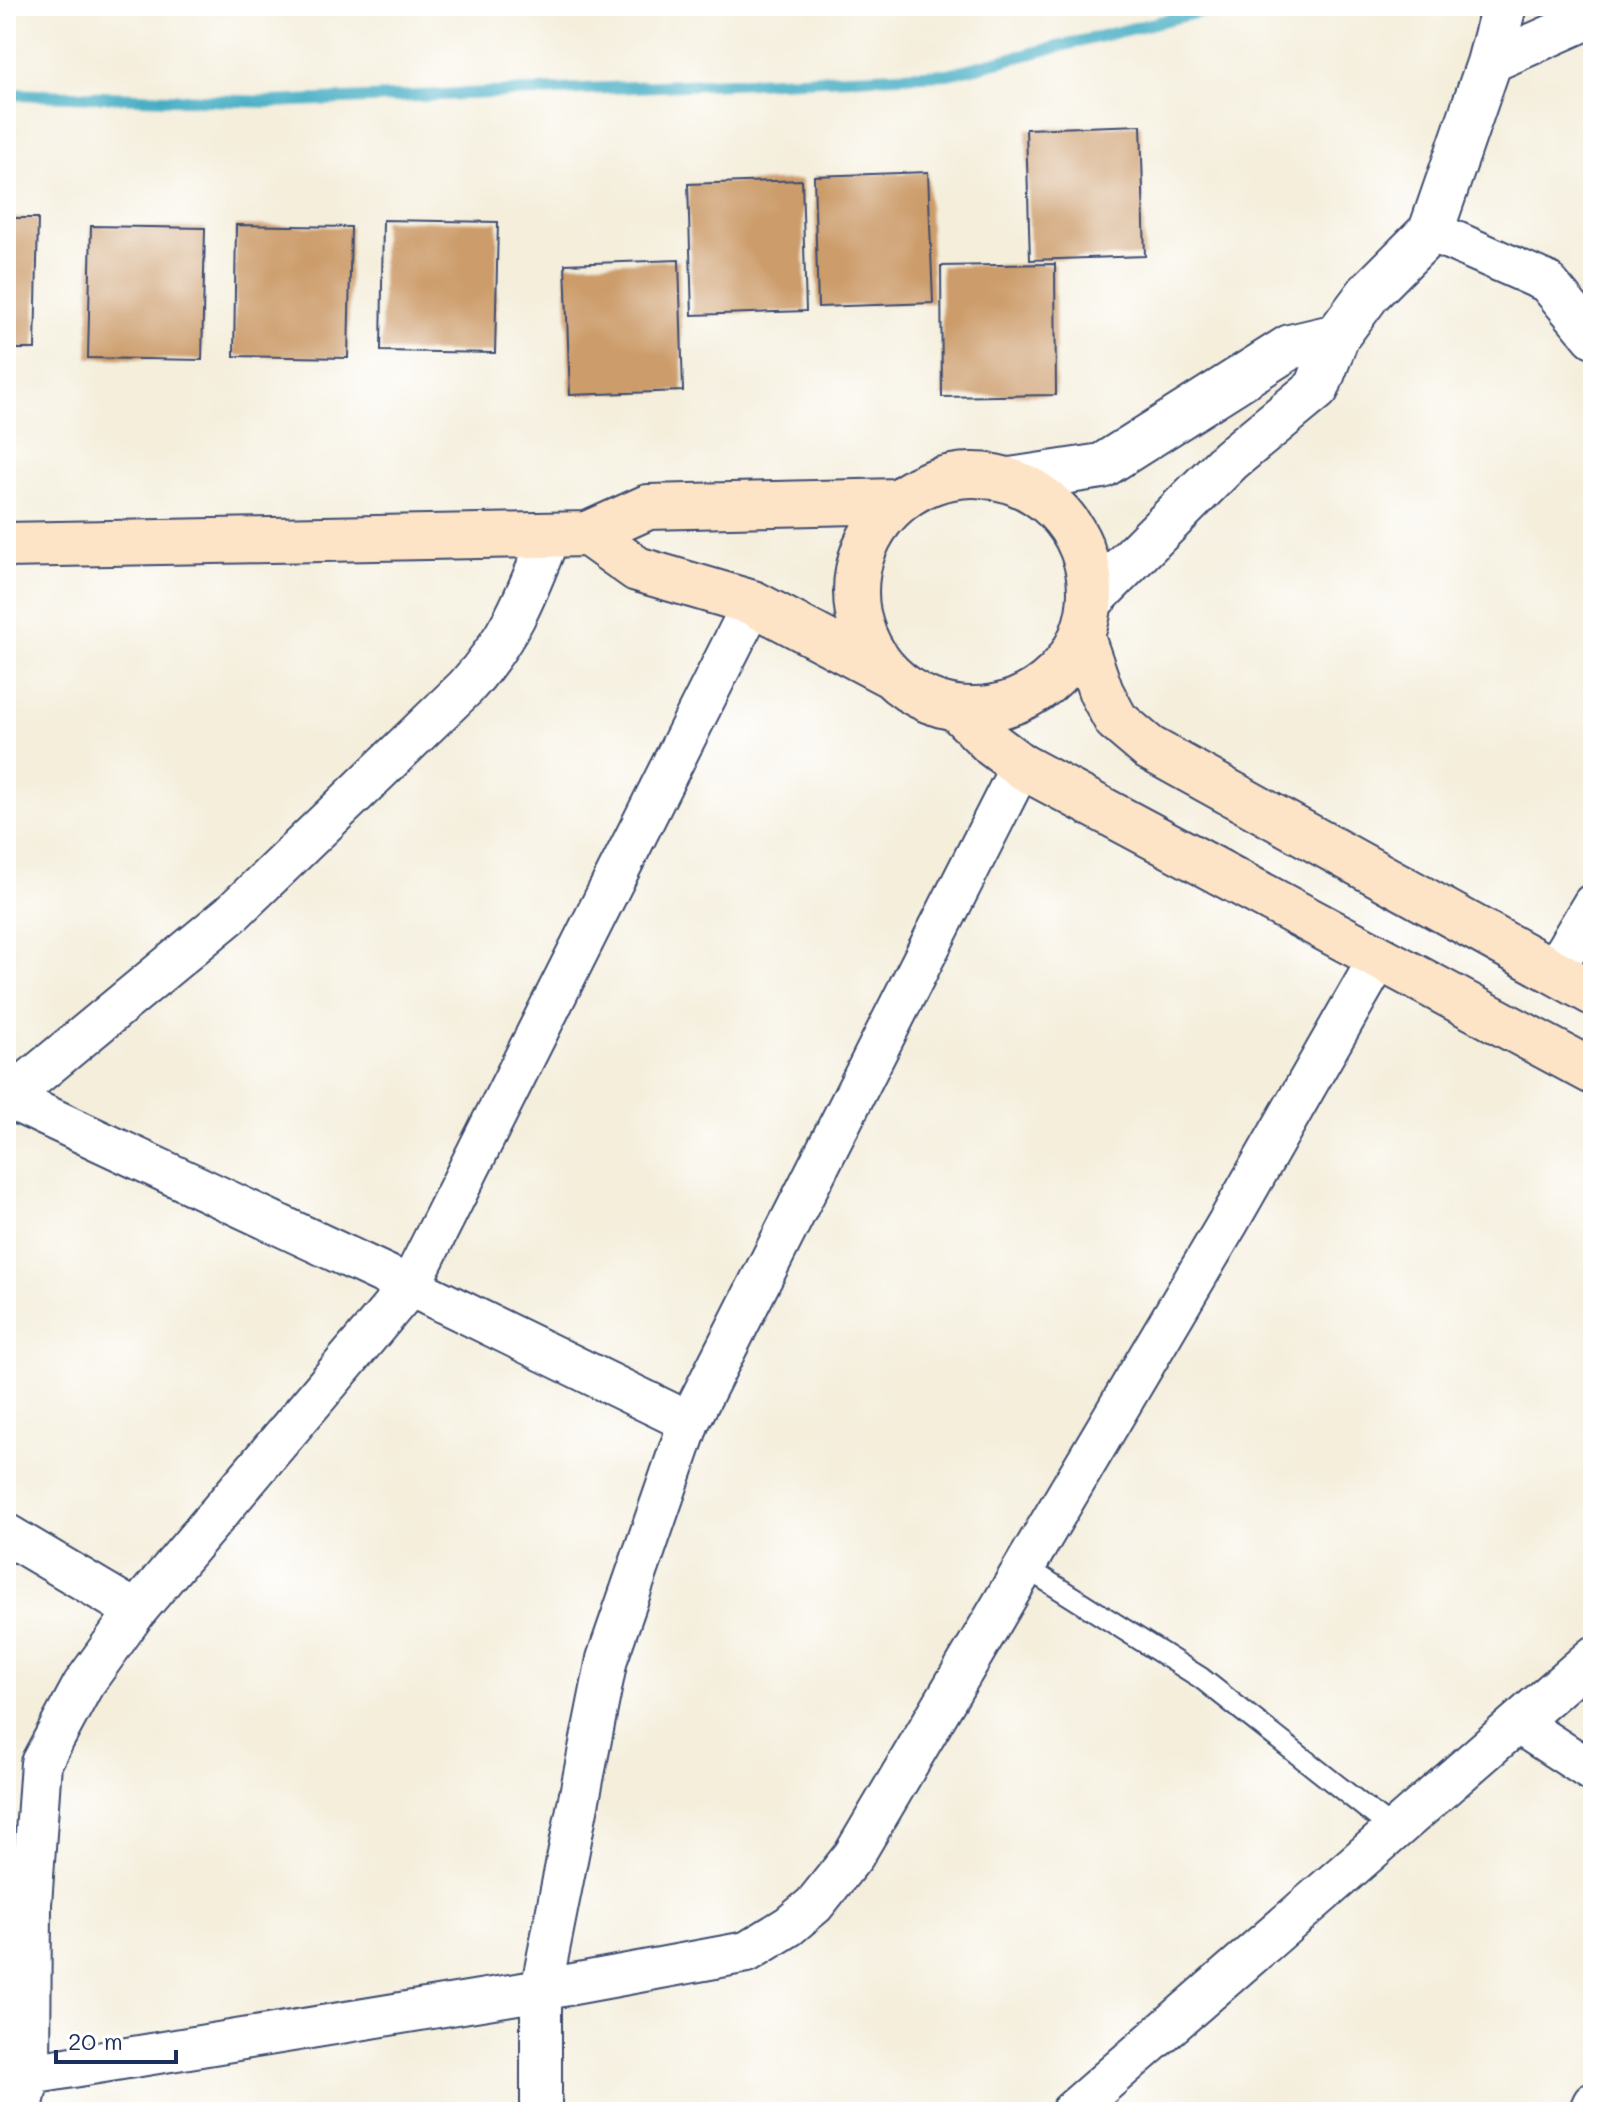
<svg xmlns="http://www.w3.org/2000/svg" width="1599" height="2118" font-family="Mali,sans-serif">
  <style>
    .lines { fill: none; stroke-linecap: round; stroke-linejoin: round }
    .stream { stroke: #44adc3; stroke-width: 12 }
    .building { fill: #cc9c6b }
    .service-casing { stroke: #3c4c71; stroke-width: 24 }
    .minor-casing { stroke: #3c4c71; stroke-width: 44 }
    .tertiary-casing { stroke: #3c4c71; stroke-width: 48 }
    .secondary-casing { stroke: #3c4c71; stroke-width: 48 }
    .service { stroke: #fff; stroke-width: 20 }
    .minor { stroke: #fff; stroke-width: 40 }
    .tertiary { stroke: #fff; stroke-width: 44 }
    .secondary { stroke: #fee4c6; stroke-width: 44 }
  </style>
  <rect width="100%" height="100%" fill="#fff"/>
  <filter id="ink" filterUnits="userSpaceOnUse"><feTurbulence type="fractalNoise" baseFrequency=".0125" numOctaves="2"/><feDisplacementMap in="SourceGraphic" scale="16" xChannelSelector="R" yChannelSelector="G"/><feConvolveMatrix kernelMatrix="1 2 1 2 8 2 1 2 1" color-interpolation-filters="sRGB"/></filter>
  <filter id="wash" filterUnits="userSpaceOnUse"><feTurbulence type="fractalNoise" baseFrequency=".006" numOctaves="4" result="noise"/><feDisplacementMap in="SourceGraphic" scale="32" xChannelSelector="R" yChannelSelector="G"/><feGaussianBlur stdDeviation="1.8" result="paint"/><feColorMatrix in="noise" values="0 0 0 0 0 0 0 0 0 0 0 0 0 0 0 0 0 1.4 0 .05"/><feComposite in="paint" operator="in"/></filter>
  <g filter="url(#wash)">
    <rect width="100%" height="100%" fill="#f4eedb"/>
    <g class="lines">
      <!-- stream -->
      <path class="stream" d="M6 94 271 102 948 74 1223 6"/>
    </g>
    <g id="blocks">
      <!-- building -->
      <path class="building" d="M1141 125 1145 256 1030 260 1026 129Z
        M928 172 933 303 818 307 814 176Z
        M802 180 806 311 692 315 688 184Z
        M6 218H38L35 349H6Z
        M383 220 498 222 495 353 381 351Z
        M236 225 351 227 348 358 234 356Z
        M91 226 205 228 202 360 88 358Z
        M679 260 683 391 570 395 565 264Z
        M1055 264 1056 395 942 397 941 266Z"/>
    </g>
  </g>
  <g filter="url(#ink)">
    <use href="#blocks" fill-opacity="0" stroke="#3c4c71" stroke-width="2"/>
    <g class="lines">
      <defs>
        <path id="service" d="M1025 1567 1201 1678 1395 1831"/>
        <path id="minor" d="M1489 63 1593 17
          M1431 231 1547 282 1593 337
          M1553 971 1593 904
          M8 1098 410 1286 689 1422
          M6 1100 231 914 466 687C511 637 526 596 550 535
          M6 1534 136 1611
          M1519 1724 1593 1772
          M30 2074 541 1990 747 1952 789 1926 814 1905 854 1855 1229 1221 1379 958
          M21 2112 30 2074 31 1904 41 1763 83 1685 136 1611 410 1286 753 603
          M541 2112V1990L607 1659 689 1422 1021 766
          M1071 2112 1593 1657
          M1589 2112 1593 2103"/>
        <path id="tertiary" d="M1010 480 1102 466 1290 347 1337 336 1369 293 1431 231 1489 63 1504 6
          M1091 600 1230 460 1317 388 1337 336"/>
        <path id="secondary" d="M856 592a117 117 0 1 1 234 0a117 117 0 1 1-234 0Z
          M588 534 637 569 753 603 888 674
          M6 545 588 534 648 507 899 501
          M1082 637 1101 692 1116 720 1149 748 1593 993
          M957 709 993 745 1021 766 1593 1072"/>
      </defs>
      <!-- service casing -->
      <use href="#service" class="service-casing"/>
      <!-- minor casing -->
      <use href="#minor" class="minor-casing"/>
      <!-- tertiary casing -->
      <use href="#tertiary" class="tertiary-casing"/>
      <!-- secondary casing -->
      <use href="#secondary" class="secondary-casing"/>
      <!-- service -->
      <use href="#service" class="service"/>
      <!-- minor -->
      <use href="#minor" class="minor"/>
      <!-- tertiary -->
      <use href="#tertiary" class="tertiary"/>
      <!-- secondary -->
      <use href="#secondary" class="secondary"/>
    </g>
  </g>
  <!-- margin -->
  <rect width="1599" height="2118" fill="none" stroke="#fff" stroke-width="32"/>
  <!-- scale -->
  <path d="M56 2050v12h120v-12" fill="none" stroke="#1b2f5e" stroke-width="4"/>
  <text x="68" y="2050" font-size="24" fill="#1b2f5e" stroke="#ffffff" stroke-width="6" paint-order="stroke">20 m</text>
</svg>
